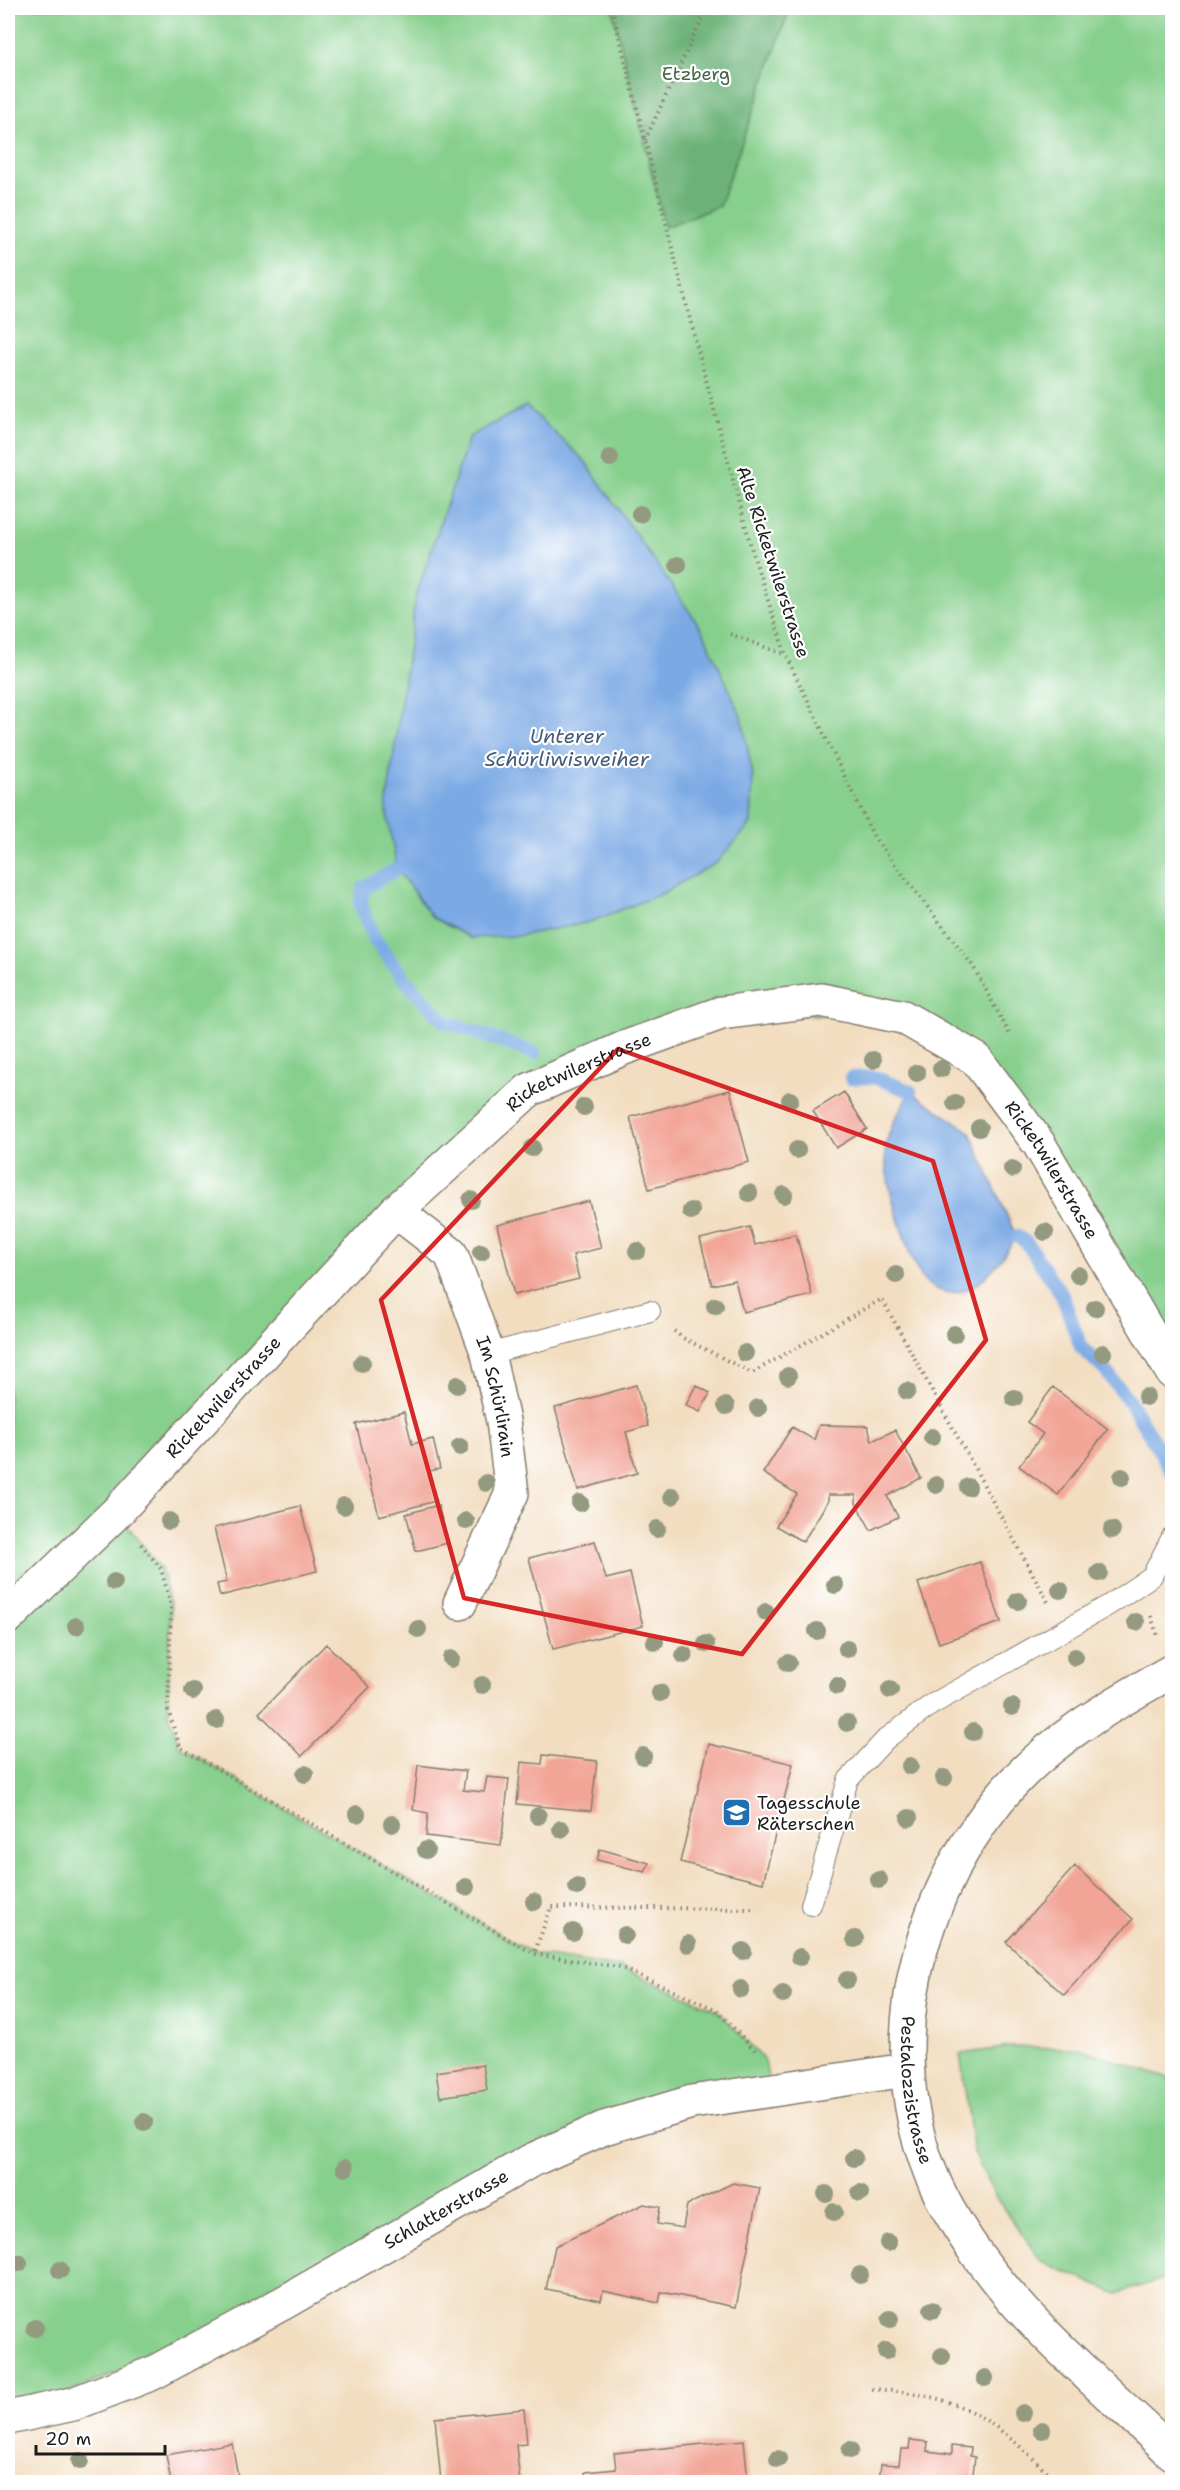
<svg xmlns="http://www.w3.org/2000/svg" width="1180" height="2490" font-family="'Shantell Sans',sans-serif">
  <style>
    .green { fill: #86cf8c; stroke: #517654; stroke-width: 1.5; fill-rule: evenodd }
    .forest { fill: #6cb278; stroke: #44674a; stroke-width: 1.5 }
    .water { fill: #7aa9e4; stroke: #4b6280; stroke-width: 1.5 }
    .lines { fill: none; stroke-linecap: round; stroke-linejoin: round }
    .stream { stroke: #7aa9e4; stroke-width: 14 }
    .building { fill: #f2a496 }
    .service-casing { stroke: #877c6e; stroke-width: 22 }
    .minor-casing { stroke: #877c6e; stroke-width: 36 }
    .tertiary-casing { stroke: #877c6e; stroke-width: 36 }
    .secondary-casing { stroke: #877c6e; stroke-width: 36 }
    .path { stroke: #877c6e; stroke-width: 4; stroke-dasharray: 1.5 4.5; stroke-linecap: butt }
    .service { stroke: #fff; stroke-width: 20 }
    .minor { stroke: #fff; stroke-width: 33 }
    .tertiary { stroke: #fff; stroke-width: 33 }
    .secondary { stroke: #fff; stroke-width: 33 }
    .tree { fill: #939a7f }
    .marked { fill: none; stroke: #d62828; stroke-width: 4.5; stroke-linejoin: round }
    .labels { text-anchor: middle; dominant-baseline: central; stroke-width: 4.5; stroke-linejoin: round; paint-order: stroke }
    .park-label { font-size: 18px; fill: #466449; stroke: #fff }
    .street-label { font-size: 18px; fill: #1c1c1c; stroke: #fff }
    .poi-label { font-size: 18px; fill: #1c1c1c; stroke: #fff; text-anchor: start }
    .water-label { font-size: 20px; font-style: italic; fill: #465b76; stroke: #fff }
  </style>
  <rect width="100%" height="100%" fill="#fff"/>
  <filter id="ink" filterUnits="userSpaceOnUse"><feTurbulence type="fractalNoise" baseFrequency=".0167" numOctaves="2"/><feDisplacementMap in="SourceGraphic" scale="12" xChannelSelector="R" yChannelSelector="G"/><feConvolveMatrix kernelMatrix="1 2 1 2 8 2 1 2 1" color-interpolation-filters="sRGB"/></filter>
  <filter id="wash" filterUnits="userSpaceOnUse"><feTurbulence type="fractalNoise" baseFrequency=".008" numOctaves="4" result="noise"/><feDisplacementMap in="SourceGraphic" scale="24" xChannelSelector="R" yChannelSelector="G"/><feGaussianBlur stdDeviation="1.35" result="paint"/><feColorMatrix in="noise" values="0 0 0 0 0 0 0 0 0 0 0 0 0 0 0 0 0 1.4 0 .05"/><feComposite in="paint" operator="in"/></filter>
  <g filter="url(#wash)">
    <rect width="100%" height="100%" fill="#f2ddc0"/>
    <!-- green -->
    <path class="green" d="M8 8H612L665 227 719 206 790 8H1172V1372L976 1059 903 1017 721 1013 529 1090 117 1512 161 1569 171 1606 168 1710 180 1747 534 1954 619 1967 717 2010 765 2061 770 2090 604 2128 285 2302 8 2418ZM386 808 471 938 432 917 397 869Z
      M1011 2047 1079 2048 1172 2080V2182L1168 2191 1172 2207V2276L1117 2294 1041 2261 995 2196 974 2153 960 2054Z"/>
    <!-- forest -->
    <path class="forest" d="M612 8H790L719 206 665 227Z"/>
    <!-- water -->
    <path class="water" d="M526 406 584 460 703 631 742 718 753 776 751 824 716 863 661 894 590 922 518 936 471 938 432 917 397 869 386 808 416 596 469 437Z
      M910 1091 970 1132 1016 1236C1000 1264 965 1313 928 1284 915 1273 908 1247 902 1231 895 1211 882 1166 886 1146 889 1127 902 1108 910 1091Z"/>
    <g class="lines">
      <!-- stream -->
      <path class="stream" d="M397 869 364 888 360 903 374 939 406 981 444 1021 534 1053
        M851 1078 874 1077 910 1091
        M1016 1236 1026 1242 1062 1295 1081 1347 1104 1369 1130 1402 1172 1472"/>
    </g>
    <g id="blocks">
      <!-- building -->
      <path class="building" d="M730 1090 749 1162 649 1189 630 1117Z
        M844 1092 867 1129 836 1148 813 1111Z
        M589 1201 601 1248 573 1255 579 1279 514 1295 497 1225Z
        M750 1227 755 1245 796 1234 812 1295 743 1312 735 1280 712 1285 700 1239Z
        M636 1385 648 1426 626 1432 637 1473 578 1490 555 1408Z
        M696 1385 710 1393 700 1412 686 1405Z
        M1053 1387 1108 1429 1058 1495 1019 1466 1043 1434 1027 1422Z
        M404 1412 412 1444 433 1439 440 1469 429 1471 436 1501 379 1516 356 1424Z
        M819 1425 868 1426 872 1441 895 1430 921 1478 887 1496 898 1517 871 1530 856 1503V1495H828V1501L803 1542 776 1526 797 1494 763 1473 792 1427 814 1440Z
        M438 1505 448 1543 416 1551 406 1514Z
        M300 1506 317 1571 220 1596 217 1584 227 1582 214 1528Z
        M595 1541 606 1579 630 1573 643 1626 553 1649 529 1558Z
        M980 1562 1001 1622 939 1643 918 1583Z
        M326 1644 370 1687 302 1756 259 1713Z
        M709 1744 793 1764 763 1883 680 1862Z
        M543 1755 597 1761 591 1811 517 1804 521 1762 542 1764Z
        M418 1765 466 1771 463 1790 484 1792 487 1777 509 1779 501 1845 426 1836 428 1813 413 1810Z
        M600 1849 649 1863 645 1872 597 1860Z
        M1075 1866 1133 1919 1064 1995 1006 1942Z
        M483 2065 487 2090 440 2097 436 2072Z
        M733 2183 760 2188 736 2307 661 2292 659 2303 603 2291 601 2300 546 2289 555 2246 644 2204 660 2207 657 2224 683 2228 687 2205Z
        M524 2409 527 2444 516 2445 520 2482H441L435 2418Z
        M744 2440 748 2482H586L585 2472 616 2469 614 2453Z
        M910 2440 928 2442 927 2451 952 2454V2446L971 2448 970 2456 975 2457 972 2482H879L881 2464 899 2465 901 2449H909Z
        M232 2443 239 2482H171L166 2455Z
        M812 2478 837 2481 836 2482H812Z"/>
    </g>
  </g>
  <g filter="url(#ink)">
    <use href="#blocks" fill-opacity="0" stroke="#877c6e" stroke-width="1.5"/>
    <g class="lines">
      <defs>
        <path id="service" d="M488 1354 650 1311
          M811 1905 848 1780 886 1739 931 1705 1109 1605 1152 1576 1172 1537"/>
        <g id="minor">
          <path id="s1" d="M396 1211 451 1254 488 1354 503 1421 512 1493 460 1603"/>
        </g>
        <g id="tertiary">
          <path id="s2" d="M8 1617 117 1512 396 1211 529 1090 624 1048 721 1013 821 1000 903 1017 976 1059 1039 1144 1172 1372"/>
          <path id="s3" d="M8 2418 73 2404 153 2373 285 2302 530 2161 604 2128 692 2102 906 2070"/>
        </g>
        <g id="secondary">
          <path id="s4" d="M1172 1671C1109 1706 1044 1743 998 1800 906 1913 874 2078 948 2209 1002 2306 1093 2378 1172 2453"/>
        </g>
      </defs>
      <!-- service casing -->
      <use href="#service" class="service-casing"/>
      <!-- minor casing -->
      <use href="#minor" class="minor-casing"/>
      <!-- tertiary casing -->
      <use href="#tertiary" class="tertiary-casing"/>
      <!-- secondary casing -->
      <use href="#secondary" class="secondary-casing"/>
      <!-- path -->
      <path class="path" d="M612 8 695 339 753 554 786 656 874 837 973 966 1010 1035
        M645 140 707 8
        M730 634 786 655
        M674 1331 683 1338 752 1373 882 1299 1048 1602
        M141 1544 161 1569 171 1606 168 1710 180 1747 534 1954
        M1151 1616 1157 1635
        M752 1909 551 1907 534 1954 619 1967 717 2010 756 2052
        M872 2389C967 2395 992 2419 1058 2482"/>
      <!-- service -->
      <use href="#service" class="service"/>
      <!-- minor -->
      <use href="#minor" class="minor"/>
      <!-- tertiary -->
      <use href="#tertiary" class="tertiary"/>
      <!-- secondary -->
      <use href="#secondary" class="secondary"/>
    </g>
    <!-- trees -->
    <g class="tree">
      <circle cx="610" cy="458" r="9"/>
      <circle cx="640" cy="514" r="9"/>
      <circle cx="678" cy="565" r="9"/>
      <circle cx="873" cy="1060" r="9"/>
      <circle cx="941" cy="1069" r="9"/>
      <circle cx="917" cy="1073" r="9"/>
      <circle cx="790" cy="1100" r="9"/>
      <circle cx="955" cy="1103" r="9"/>
      <circle cx="584" cy="1107" r="9"/>
      <circle cx="979" cy="1128" r="9"/>
      <circle cx="532" cy="1148" r="9"/>
      <circle cx="797" cy="1150" r="9"/>
      <circle cx="1012" cy="1169" r="9"/>
      <circle cx="749" cy="1193" r="9"/>
      <circle cx="784" cy="1195" r="9"/>
      <circle cx="471" cy="1200" r="9"/>
      <circle cx="691" cy="1211" r="9"/>
      <circle cx="1045" cy="1232" r="9"/>
      <circle cx="637" cy="1251" r="9"/>
      <circle cx="481" cy="1252" r="9"/>
      <circle cx="896" cy="1275" r="9"/>
      <circle cx="1078" cy="1275" r="9"/>
      <circle cx="715" cy="1306" r="9"/>
      <circle cx="1095" cy="1308" r="9"/>
      <circle cx="954" cy="1334" r="9"/>
      <circle cx="745" cy="1353" r="9"/>
      <circle cx="1103" cy="1353" r="9"/>
      <circle cx="362" cy="1363" r="9"/>
      <circle cx="788" cy="1376" r="9"/>
      <circle cx="457" cy="1385" r="9"/>
      <circle cx="907" cy="1391" r="9"/>
      <circle cx="1146" cy="1397" r="9"/>
      <circle cx="1014" cy="1398" r="9"/>
      <circle cx="726" cy="1406" r="9"/>
      <circle cx="758" cy="1408" r="9"/>
      <circle cx="932" cy="1437" r="9"/>
      <circle cx="460" cy="1447" r="9"/>
      <circle cx="1122" cy="1477" r="9"/>
      <circle cx="486" cy="1483" r="9"/>
      <circle cx="936" cy="1485" r="9"/>
      <circle cx="968" cy="1487" r="9"/>
      <circle cx="672" cy="1496" r="9"/>
      <circle cx="580" cy="1503" r="9"/>
      <circle cx="344" cy="1506" r="9"/>
      <circle cx="169" cy="1521" r="9"/>
      <circle cx="466" cy="1521" r="9"/>
      <circle cx="657" cy="1529" r="9"/>
      <circle cx="1112" cy="1530" r="9"/>
      <circle cx="1099" cy="1573" r="9"/>
      <circle cx="114" cy="1582" r="9"/>
      <circle cx="835" cy="1585" r="9"/>
      <circle cx="1060" cy="1590" r="9"/>
      <circle cx="1018" cy="1601" r="9"/>
      <circle cx="766" cy="1612" r="9"/>
      <circle cx="1136" cy="1622" r="9"/>
      <circle cx="76" cy="1626" r="9"/>
      <circle cx="418" cy="1629" r="9"/>
      <circle cx="817" cy="1631" r="9"/>
      <circle cx="655" cy="1642" r="9"/>
      <circle cx="706" cy="1644" r="9"/>
      <circle cx="847" cy="1649" r="9"/>
      <circle cx="684" cy="1655" r="9"/>
      <circle cx="1075" cy="1657" r="9"/>
      <circle cx="451" cy="1659" r="9"/>
      <circle cx="788" cy="1663" r="9"/>
      <circle cx="482" cy="1685" r="9"/>
      <circle cx="837" cy="1686" r="9"/>
      <circle cx="890" cy="1690" r="9"/>
      <circle cx="193" cy="1691" r="9"/>
      <circle cx="660" cy="1693" r="9"/>
      <circle cx="1012" cy="1707" r="9"/>
      <circle cx="216" cy="1720" r="9"/>
      <circle cx="847" cy="1723" r="9"/>
      <circle cx="973" cy="1732" r="9"/>
      <circle cx="643" cy="1756" r="9"/>
      <circle cx="910" cy="1766" r="9"/>
      <circle cx="305" cy="1774" r="9"/>
      <circle cx="944" cy="1778" r="9"/>
      <circle cx="357" cy="1814" r="9"/>
      <circle cx="538" cy="1816" r="9"/>
      <circle cx="909" cy="1818" r="9"/>
      <circle cx="392" cy="1824" r="9"/>
      <circle cx="561" cy="1829" r="9"/>
      <circle cx="426" cy="1850" r="9"/>
      <circle cx="879" cy="1880" r="9"/>
      <circle cx="466" cy="1887" r="9"/>
      <circle cx="577" cy="1887" r="9"/>
      <circle cx="534" cy="1902" r="9"/>
      <circle cx="573" cy="1932" r="9"/>
      <circle cx="625" cy="1935" r="9"/>
      <circle cx="855" cy="1939" r="9"/>
      <circle cx="688" cy="1944" r="9"/>
      <circle cx="743" cy="1951" r="9"/>
      <circle cx="800" cy="1957" r="9"/>
      <circle cx="847" cy="1980" r="9"/>
      <circle cx="741" cy="1989" r="9"/>
      <circle cx="783" cy="1994" r="9"/>
      <circle cx="144" cy="2122" r="9"/>
      <circle cx="854" cy="2158" r="9"/>
      <circle cx="345" cy="2168" r="9"/>
      <circle cx="860" cy="2193" r="9"/>
      <circle cx="826" cy="2194" r="9"/>
      <circle cx="834" cy="2212" r="9"/>
      <circle cx="888" cy="2243" r="9"/>
      <circle cx="19" cy="2263" r="9"/>
      <circle cx="60" cy="2270" r="9"/>
      <circle cx="860" cy="2275" r="9"/>
      <circle cx="932" cy="2310" r="9"/>
      <circle cx="890" cy="2319" r="9"/>
      <circle cx="35" cy="2328" r="9"/>
      <circle cx="886" cy="2351" r="9"/>
      <circle cx="942" cy="2356" r="9"/>
      <circle cx="985" cy="2378" r="9"/>
      <circle cx="1023" cy="2413" r="9"/>
      <circle cx="1042" cy="2430" r="9"/>
      <circle cx="850" cy="2450" r="9"/>
      <circle cx="778" cy="2459" r="9"/>
      <circle cx="80" cy="2461" r="9"/>
    </g>
  </g>
  <!-- marked area -->
  <path class="marked" d="M618 1049 933 1161 986 1340 742 1654 464 1598 381 1300Z"/>
  <!-- icons -->
  <defs>
    <symbol id="school-square" viewBox="-11 -11 22 22"><rect x="-9" y="-9" width="18" height="18" rx="4" fill="#1f6fb2" stroke="#fff"/><path d="M0-5L7-2L0 1L-7-2ZM-4 1L0 2.5L4 1V4Q0 6-4 4Z" fill="#fff"/></symbol>
  </defs>
  <g fill-rule="evenodd">
    <use href="#school-square" x="720" y="1796" width="33" height="33"/>
  </g>
  <g class="labels">
    <!-- park labels -->
    <g class="park-label">
      <text x="696" y="74">Etzberg</text>
    </g>
    <!-- street labels -->
    <g class="street-label">
      <text transform="translate(773 562) rotate(72)">Alte Ricketwilerstrasse</text>
      <text stroke="none"><textPath href="#s2" startOffset="794">Ricketwilerstrasse</textPath></text>
      <text stroke="none"><textPath href="#s2" startOffset="1352">Ricketwilerstrasse</textPath></text>
      <text stroke="none"><textPath href="#s1" startOffset="220">Im Schürlirain</textPath></text>
      <text stroke="none"><textPath href="#s2" startOffset="308">Ricketwilerstrasse</textPath></text>
      <text stroke="none"><textPath href="#s4" startOffset="530">Pestalozzistrasse</textPath></text>
      <text stroke="none"><textPath href="#s3" startOffset="488">Schlatterstrasse</textPath></text>
    </g>
    <!-- poi labels -->
    <g class="poi-label">
      <text x="757" y="1803">Tagesschule<tspan x="757" dy="21">Räterschen</tspan></text>
    </g>
    <!-- water labels -->
    <g class="water-label">
      <text x="567" y="736">Unterer<tspan x="567" dy="23">Schürliwisweiher</tspan></text>
    </g>
  </g>
  <!-- margin -->
  <rect width="1180" height="2490" fill="none" stroke="#fff" stroke-width="30"/>
  <!-- scale -->
  <path d="M36 2445v9h129v-9" fill="none" stroke="#1c1c1c" stroke-width="3"/>
  <text x="45" y="2445" font-size="18" fill="#1c1c1c" stroke="#ffffff" stroke-width="4.5" paint-order="stroke">20 m</text>
</svg>
